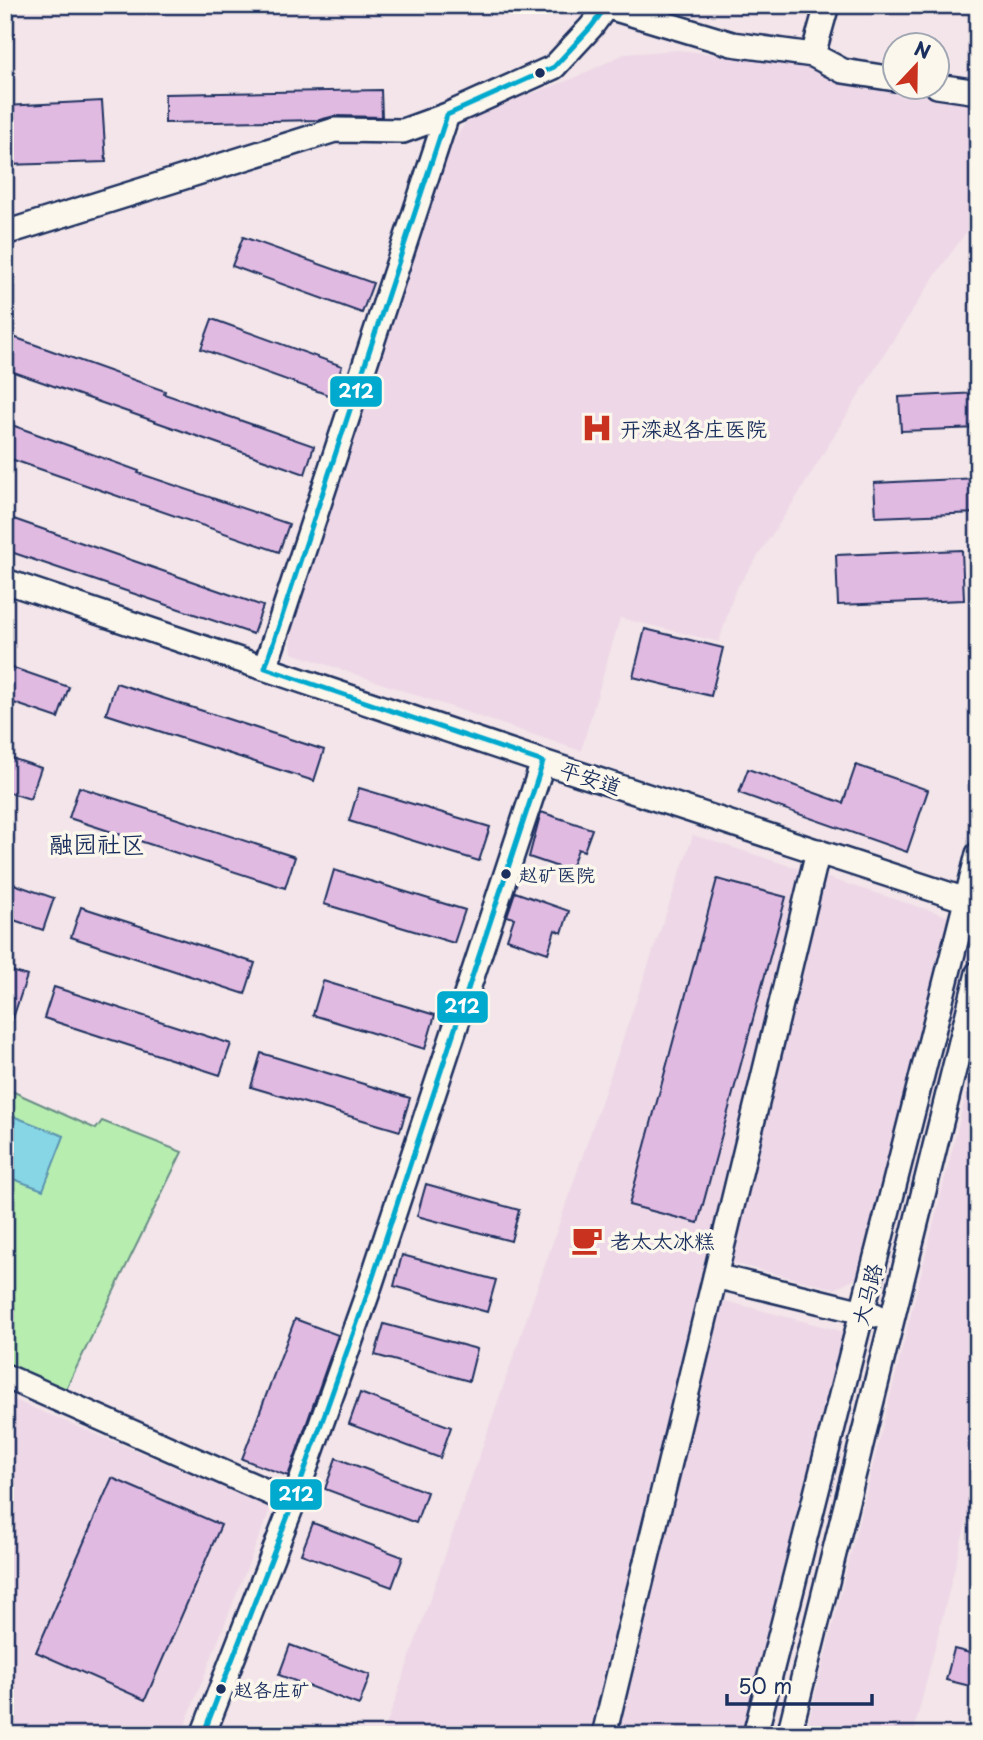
<svg xmlns="http://www.w3.org/2000/svg" width="983" height="1740" font-family="'Playpen Sans','LXGW WenKai TC',sans-serif">
  <style>
    .built { fill: #eed8e7 }
    .green { fill: #b7edaf; stroke: #698e86; stroke-width: 2 }
    .water { fill: #87d6e5; stroke: #5c93af; stroke-width: 2 }
    .building { fill: #e1bae2; stroke: #1b2f5e; stroke-width: 2 }
    .lines { fill: none; stroke-linecap: round; stroke-linejoin: round }
    .minor-casing { stroke: #1b2f5e; stroke-width: 28 }
    .minor { stroke: #fbf7ec; stroke-width: 23 }
    .bus-1-casing { stroke: #fbf7ec; stroke-width: 10 }
    .bus-1 { stroke: #00a9ce; stroke-width: 5 }
    .bus-dot { fill: #1b2f5e; stroke: #fbf7ec; stroke-width: 2.5 }
    .labels { text-anchor: middle; dominant-baseline: central; stroke-width: 7; stroke-linejoin: round; paint-order: stroke }
    .bus-label { font-size: 19px; fill: #1b2f5e; stroke: #fbf7ec; text-anchor: start }
    .poi-label { font-size: 21px; fill: #1b2f5e; stroke: #fbf7ec; text-anchor: start }
    .street-label { font-size: 21px; fill: #1b2f5e; stroke: #fbf7ec }
    .quarter-label { font-size: 24px; fill: #1b2f5e; stroke: #fbf7ec }
    .line-badge { stroke: #fbf7ec; stroke-width: 2.5 }
    .badge-label { font-size: 19px; text-anchor: middle; font-weight: bold; fill: #fff }
  </style>
  <rect width="100%" height="100%" fill="#f3e5e9"/>
  <filter id="ink" filterUnits="userSpaceOnUse"><feTurbulence type="fractalNoise" baseFrequency=".0143" numOctaves="2"/><feDisplacementMap in="SourceGraphic" scale="14" xChannelSelector="R" yChannelSelector="G"/><feConvolveMatrix kernelMatrix="1 2 1 2 8 2 1 2 1" color-interpolation-filters="sRGB"/></filter>
  <g filter="url(#ink)">
    <!-- built -->
    <path class="built" d="M678 50 795 63 847 82 978 100V216L934 277 878 364 800 492 735 591 719 642 620 618 581 751 292 653 290 631 443 157 470 116 572 79 624 54Z
      M693 835 951 917 861 1276 835 1289 720 1260 710 1297 845 1332 743 1735H383Z
      M978 1046V1475L913 1735H805Z
      M5 1396 271 1507 181 1735H5Z"/>
    <!-- green -->
    <path class="green" d="M5 1088 96 1129 102 1121 182 1152 64 1393 5 1365Z"/>
    <!-- water -->
    <path class="water" d="M5 1113 64 1136 43 1190 5 1176Z"/>
    <!-- building -->
    <path class="building" d="M381 90 382 117 335 116 319 120 165 123V94Z
      M102 101 106 162 5 165V106Z
      M243 237 373 283 362 313 232 266Z
      M212 319 342 366 331 396 201 349Z
      M5 334 165 391 164 394 314 446 305 474 5 369Z
      M978 393V428L901 431 899 397Z
      M9 424 139 471 138 473 289 524 279 552 5 457V434Z
      M978 478V513L876 517 874 483Z
      M5 516 263 606 253 634 5 550Z
      M962 550 964 600 838 605 836 555Z
      M645 629 723 648 711 696 633 677Z
      M5 665 69 687 58 718 5 700Z
      M116 683 324 750 314 781 106 714Z
      M5 756 41 768 30 799 5 791Z
      M856 765 928 790 907 852 739 793 748 769 843 803Z
      M79 787 295 857 285 888 69 818Z
      M359 788 490 827 479 861 349 821Z
      M541 812 592 829 584 851 578 849 570 871 529 857Z
      M334 870 465 910 454 943 324 904Z
      M717 879 786 897 698 1223 629 1205Z
      M5 881 54 898 43 930 5 917Z
      M515 892 569 911 562 933 555 930 548 953 507 939 514 918 507 916Z
      M81 907 255 963 245 994 71 937Z
      M5 969 27 976 8 1033H5Z
      M323 981 435 1015 425 1049 313 1015Z
      M54 987 231 1044 220 1075 44 1018Z
      M261 1053 410 1098 400 1131 251 1087Z
      M426 1184 519 1210 511 1241 417 1216Z
      M402 1255 496 1280 487 1312 394 1286Z
      M295 1319 338 1335 288 1476 242 1459Z
      M384 1324 477 1349 469 1381 375 1355Z
      M360 1393 451 1427 440 1458 349 1424Z
      M336 1458 427 1492 416 1523 325 1489Z
      M112 1478 221 1525 145 1700 36 1652Z
      M313 1523 403 1557 392 1587 301 1554Z
      M290 1645 370 1675 359 1705 279 1675Z
      M954 1649 978 1655V1688L946 1680Z"/>
    <g class="lines">
      <defs>
        <path id="minor" d="M602 5 732 44 813 55 843 71 895 79
          M813 55 827 5
          M937 86 978 92
          M5 233 335 130 403 131 447 115 554 67 591 27 605 8 618 5
          M5 581 543 762 966 900 978 905
          M265 668 447 115
          M715 1276 875 1315
          M5 1376 293 1503
          M203 1735 293 1503 367 1295 543 762
          M604 1735 818 851
          M755 1735 978 854
          M789 1735 978 973"/>
      </defs>
      <!-- minor casing -->
      <use href="#minor" class="minor-casing"/>
      <!-- minor -->
      <use href="#minor" class="minor"/>
      <defs>
        <path id="bus-1" d="M447 115 554 67 591 27 605 8
          M265 668 447 115
          M265 668 543 762
          M203 1735 293 1503 367 1295 543 762"/>
      </defs>
      <!-- bus-1 casing -->
      <use href="#bus-1" class="bus-1-casing"/>
      <!-- bus-1 -->
      <use href="#bus-1" class="bus-1"/>
    </g>
  </g>
  <!-- icons -->
  <defs>
    <symbol id="hospital-bare" viewBox="-9 -9 18 18"><path d="M-5-5h3v3.5h4V-5h3V5h-3V1.5h-4V5h-3Z" fill="#c8321e" stroke="#fbf7ec" stroke-width="2.5" paint-order="stroke"/></symbol>
    <symbol id="cafe-bare" viewBox="-9 -9 18 18"><path d="M-5.5-4.5H6V0H3Q3 3.5 0 3.5H-2.5Q-5.5 3.5-5.5 0ZM3-3.2v2h1.7v-2ZM-6 4.5H4V6H-6Z" fill="#c8321e" stroke="#fbf7ec" stroke-width="2.5" paint-order="stroke"/></symbol>
  </defs>
  <g fill-rule="evenodd">
    <use href="#hospital-bare" x="575" y="406" width="44" height="44"/>
    <use href="#cafe-bare" x="565" y="1218" width="44" height="44"/>
  </g>
  <!-- markers -->
  <g class="bus-dot">
    <circle cx="540" cy="73" r="6"/>
    <circle cx="506" cy="874" r="6"/>
    <circle cx="221" cy="1689" r="6"/>
  </g>
  <g class="labels">
    <!-- bus labels -->
    <g class="bus-label">
      <text x="519" y="874">赵矿医院</text>
      <text x="234" y="1689">赵各庄矿</text>
    </g>
    <!-- poi labels -->
    <g class="poi-label">
      <text x="620" y="428">开滦赵各庄医院</text>
      <text x="610" y="1240">老太太冰糕</text>
    </g>
    <!-- street labels -->
    <g class="street-label">
      <text transform="translate(591 777) rotate(18)">平安道</text>
      <text transform="translate(866 1294) rotate(-76)">大马路</text>
    </g>
    <!-- quarter labels -->
    <g class="quarter-label">
      <text x="97" y="843">融园社区</text>
    </g>
  </g>
  <g class="line-badge">
    <rect x="329" y="375" width="54" height="33" rx="7" fill="#00a9ce"/>
    <rect x="436" y="990" width="53" height="34" rx="7" fill="#00a9ce"/>
    <rect x="269" y="1478" width="54" height="33" rx="7" fill="#00a9ce"/>
  </g>
  <g class="badge-label">
    <text x="356" y="398">212</text>
    <text x="462" y="1013">212</text>
    <text x="296" y="1501">212</text>
  </g>
  <!-- margin -->
  <rect width="983" height="1740" fill="none" stroke="#fbf7ec" stroke-width="28"/>
  <rect x="14" y="14" width="955" height="1712" fill="none" stroke="#1b2f5e" stroke-width="2.5" filter="url(#ink)"/>
  <!-- north arrow -->
  <g transform="translate(916 66) rotate(22)"><circle r="33" fill="#fbf7ec" stroke="#a1a7b3" stroke-width="2"/>
  <path d="M0-5L12 26L0 18L-12 26Z" fill="#c8321e"/>
  <text y="-10" font-size="19" font-weight="bold" text-anchor="middle" fill="#1b2f5e">N</text>
  </g>
  <!-- scale -->
  <path d="M727 1694v10h145v-10" fill="none" stroke="#1b2f5e" stroke-width="3.5"/>
  <text x="738" y="1694" font-size="21" fill="#1b2f5e" stroke="#fbf7ec" stroke-width="5" paint-order="stroke">50 m</text>
</svg>
